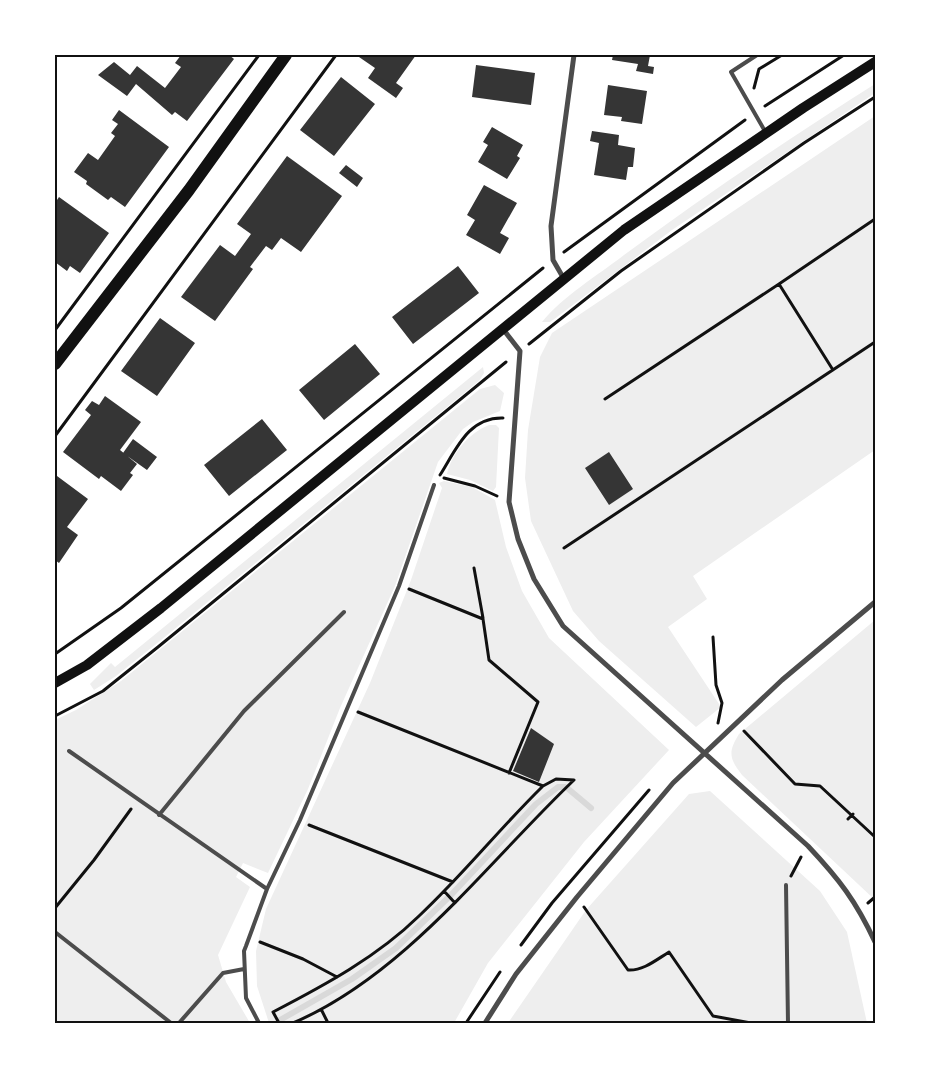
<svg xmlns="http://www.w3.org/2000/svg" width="930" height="1078" font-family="'Roboto Serif',serif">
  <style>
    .green { fill: #eee }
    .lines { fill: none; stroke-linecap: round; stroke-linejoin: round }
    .stream { stroke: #d9d9d9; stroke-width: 6 }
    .building { fill: #353535 }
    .path { stroke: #111; stroke-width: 3 }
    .service { stroke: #4c4c4c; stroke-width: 4 }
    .minor { stroke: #4c4c4c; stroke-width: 5 }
    .secondary { stroke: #111; stroke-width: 10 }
    .primary { stroke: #111; stroke-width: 12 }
    .neatline { fill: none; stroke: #111; stroke-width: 2 }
  </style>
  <rect width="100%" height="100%" fill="#fff"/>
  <!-- green -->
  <path class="green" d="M875 84V93L672 230 557 317 550 322H542C563 296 597 276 624 255 705 195 790 138 875 84Z
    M875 116V450L693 576 707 599 668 627 721 707 696 727 599 641 573 611 531 521 525 478 528 430 540 357 552 333Z
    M483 367 484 373 479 381 161 640 116 676 94 690 90 684 111 663 115 667Z
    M495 385 504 393 500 411 473 422 463 429 438 462 395 586 340 708 308 789 268 873 243 863 236 877 250 887 218 955 226 982 250 1023H55V720L76 710 121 681 480 389Z
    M489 425H496L499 428 496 487 493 491 470 480 447 474C452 453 469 433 489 425Z
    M444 481 472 487 495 500 506 547 522 591 549 638 669 750 584 842 488 963 454 1023H269L257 986 256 951 266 909 370 683 411 580 442 488 439 483Z
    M875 620V900L742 775C729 758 728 752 739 734Z
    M710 791 820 891 847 932 867 1023H508L586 910 689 794Z"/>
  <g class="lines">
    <!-- stream -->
    <path class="stream" d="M280 1020 352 979 396 948 451 895 536 804 558 787H566L591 808"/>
  </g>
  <!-- building -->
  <path class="building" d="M181 55H229L234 59 187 121 175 112 172 115 136 84 127 96 98 75 114 62 130 75 137 66 165 88 181 67 175 63Z
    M361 55H416L396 83 403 88 396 98 368 78 375 68 359 57Z
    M613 55H650L648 66 654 67 653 74 636 71 638 64 612 60Z
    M476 65 535 73 531 105 472 97Z
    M341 77 375 104 334 156 300 130Z
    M608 85 647 91 642 124 621 121 622 117 604 115Z
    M119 110 169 147 125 207 111 197 108 200 86 184 87 181 74 172 88 153 98 160 115 136 111 133 118 124 112 120Z
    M492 127 523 145 517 156 520 158 507 179 478 162 488 145 483 142Z
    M592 131 619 135 618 145 635 148 633 167H628L626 180 594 175 599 143 590 141Z
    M287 156 342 196 301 252 281 238 272 250 266 246 250 267 253 269 215 321 181 297 220 245 235 256 251 234 237 224Z
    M346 165 363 178 357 187 339 173Z
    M484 185 517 203 500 233 509 238 500 254 466 235 475 220 467 215Z
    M59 197 109 233 80 273 70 266 67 271 55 262V203Z
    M458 266 479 293 413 344 392 317Z
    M160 318 195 343 157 396 121 371Z
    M355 344 380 374 324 420 299 390Z
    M105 396 141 422 120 450 137 464 130 473 133 475 121 491 101 476 99 479 63 452 91 415 85 410 92 401 99 405Z
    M262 419 287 450 229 496 204 465Z
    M133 439 157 457 147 470 123 453Z
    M609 452 633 489 609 505 585 468Z
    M57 476 88 499 67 527 78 535 59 563 55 560Z
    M531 728 554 744 539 782 513 771Z"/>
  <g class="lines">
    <!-- path -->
    <path class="path" d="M754 88 759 69 782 55
      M765 106 844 55
      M564 252 745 120
      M55 330 259 55
      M529 344 621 271 804 143 875 97
      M833 370 779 284 875 219
      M605 399 779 284
      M55 436 336 55
      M440 475C456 450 468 417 503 418
      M444 478 475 486 497 496
      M564 548 875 342
      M474 568 483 618
      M409 589 483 619 489 660 538 702 509 773
      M713 637 716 685 722 703 718 723
      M55 654 121 608 543 268
      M358 712 543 786
      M55 716 103 691 158 647 506 362
      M744 731 795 784 820 786 875 837
      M848 819 853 814
      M309 825 453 882
      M791 876 801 857
      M444 891 455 903
      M868 903 875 897
      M584 907 628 970C643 971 656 960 669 952L713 1016 751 1023
      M55 908 94 860 131 809
      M260 942 303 959 337 977
      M521 945 552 903 649 790
      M322 1011 328 1023
      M279 1023 273 1012C325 985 377 957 419 916 463 875 500 828 543 786L556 779 574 780
      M293 1023C405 975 487 863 574 780
      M466 1023 500 972"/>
    <!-- service -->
    <path class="service" d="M757 55 731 72 766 133
      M69 751 267 889
      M159 815 244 711 344 612
      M786 885 788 1023
      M55 932 171 1023
      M179 1023 223 973 244 969
      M259 1023 246 998 244 951 246 946 267 889 300 820 399 586 434 485"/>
    <!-- minor -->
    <path class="minor" d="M564 279 553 260 551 226 574 55
      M503 329 520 351 509 502 518 539 534 579 563 626 808 846C839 879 856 901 875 942
      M485 1023 516 974 577 897 673 783 782 680 875 602"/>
    <!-- secondary -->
    <path class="secondary" d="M55 683 87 665 161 608 624 230 803 108 875 62"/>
    <!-- primary -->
    <path class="primary" d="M55 364 189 190 286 55"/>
  </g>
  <!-- border -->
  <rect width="930" height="1078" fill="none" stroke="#ffffff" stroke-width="112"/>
  <rect x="56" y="56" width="818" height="966" class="neatline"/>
</svg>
